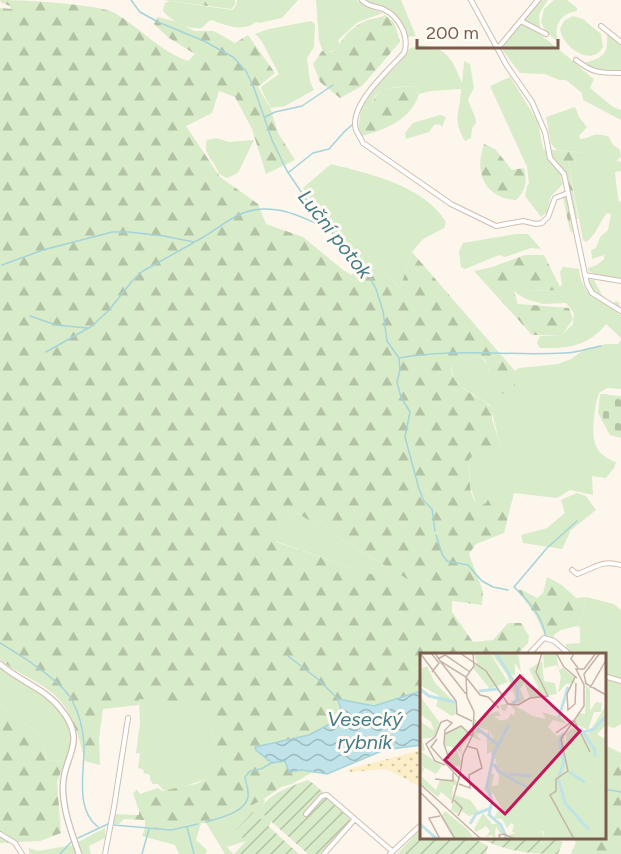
<svg xmlns="http://www.w3.org/2000/svg" width="621" height="854" font-family="Figtree,sans-serif">
  <style>
    .grass { fill: #d8ecc9 }
    .forest { fill: url(#forest-firs); fill-rule: evenodd }
    .sand { fill: url(#sand-dots) }
    .cemetery { fill: url(#cemetery-stones) }
    .garden { fill: url(#garden-furrows) }
    .water { fill: url(#water-waves); stroke: #a5d3da; stroke-width: 1.5 }
    .lines { fill: none; stroke-linecap: round; stroke-linejoin: round }
    .stream { stroke: #a5d3da; stroke-width: 1.5 }
    .minor-casing { stroke: #d1beb0; stroke-width: 6 }
    .tertiary-casing { stroke: #d1beb0; stroke-width: 7 }
    .minor { stroke: #fff; stroke-width: 4 }
    .tertiary { stroke: #fff; stroke-width: 4.5 }
    .labels { text-anchor: middle; dominant-baseline: central; stroke-width: 6; stroke-linejoin: round; paint-order: stroke }
    .water-label { font-size: 20px; font-style: italic; fill: #437c86; stroke: #fffaf3 }
    .inset-river { fill: none; stroke: #bfe3e8; stroke-width: 3 }
    .inset-road { fill: none; stroke: #c5b3a7; stroke-width: 1.5 }
    .view { fill: #c2185b; fill-opacity: 0.15; stroke: #c2185b; stroke-width: 3 }
    .inset-edge { fill: none; stroke: #7a5c4d; stroke-width: 3 }
  </style>
  <defs>
    <pattern id="forest-firs" width="22" height="20" patternUnits="userSpaceOnUse" patternTransform="scale(1.5)"><rect width="22" height="20" fill="#d8ecc9"/><path d="M5 1l3.5 6h-7zM16 11l3.5 6h-7z" fill="#b4c2a5"/></pattern>
    <pattern id="sand-dots" width="8" height="8" patternUnits="userSpaceOnUse" patternTransform="scale(1.5)"><rect width="8" height="8" fill="#fcefc7"/><path d="M2 2h.1M6 6h.1" fill="none" stroke="#d1c5a4" stroke-width="1.8" stroke-linecap="round"/></pattern>
    <pattern id="cemetery-stones" width="16" height="16" patternUnits="userSpaceOnUse" patternTransform="scale(1.5)"><rect width="16" height="16" fill="#d8ecc9"/><path d="M2 7V4a2 2 0 0 1 4 0v3zM10 15v-3a2 2 0 0 1 4 0v3z" fill="#b4c2a5"/></pattern>
    <pattern id="garden-furrows" width="10" height="10" patternUnits="userSpaceOnUse" patternTransform="scale(1.5)"><rect width="10" height="10" fill="#d8ecc9"/><path d="M-1 1l2-2M0 10L10 0M9 11l2-2" fill="none" stroke="#b4c2a5"/></pattern>
    <pattern id="water-waves" width="16" height="10" patternUnits="userSpaceOnUse" patternTransform="scale(1.5)"><rect width="16" height="10" fill="#bfe3e8"/><path d="M0 5q4-4 8 0t8 0" fill="none" stroke="#a0bbbe"/></pattern>
  </defs>
  <rect width="100%" height="100%" fill="#fdf6ec"/>
  <!-- grass -->
  <path class="grass" d="M237 0H298L282 18 259 23 256 22C244 32 226 26 212 20L209 21 202 28C188 30 172 22 163 11L165 3 170 1 232 10 236 6Z
    M316 0H357L368 8 383 13 358 22 338 40 340 45C336 51 329 52 323 52L319 40Z
    M364 0H401L416 36 408 37 391 11Z
    M541 0H548L539 14 540 29 524 20Z
    M554 0H567L577 8V11C558 14 554 27 558 42L546 32 541 22 544 9Z
    M573 16 583 19 601 34 603 47C591 68 563 47 560 29L564 21Z
    M311 21 315 24 314 47 307 58 310 81 314 90 285 106 271 108 261 89 262 86 279 74 261 40 255 34 269 29Z
    M521 25C533 24 581 69 594 79L590 88 613 107 621 110V120L583 100 582 93 566 80H559L545 74 520 73 503 51 504 43Z
    M607 32 621 43V72L597 71 584 63C605 57 608 55 607 32Z
    M419 45C447 47 452 59 462 83L464 61 470 64 474 88 468 99C470 108 476 115 476 123L472 128 471 138 465 141C451 118 461 112 461 89L431 91 419 94 415 86C404 87 385 86 377 94 371 100 373 109 361 108L370 93 399 63 409 49Z
    M510 77 538 122 543 149 559 172 563 184 551 196 547 212 541 217 525 196 527 186 529 184 527 167 490 86Z
    M575 107 579 117 587 127 579 136 580 139C594 138 591 131 609 137L613 145 620 150 621 157 618 159 617 161 621 162V171L615 172C615 174 618 199 619 201L621 202V280L601 276 588 271V268L597 265 604 259V255L592 259 591 250 596 248 600 237 608 230 611 214 607 213C599 223 596 235 586 242L583 240 568 162H588V153L557 150 551 144 546 117Z
    M440 115 446 117 442 127 439 124 434 125 429 132 406 139 405 133 413 123Z
    M216 138 229 142 254 140 238 173 227 178 219 174C215 160 202 155 207 140Z
    M331 164C370 174 423 185 446 222L444 228 423 239 412 252 400 288 358 243 329 229 303 188Z
    M516 234H528L541 249 531 248 505 257 499 255 465 269 461 267 459 251 463 243Z
    M563 267 579 269C580 280 584 288 591 296L585 284 588 279 594 280 608 306 612 308 615 301 619 302 621 313H617L621 315V338L606 324C589 346 567 349 540 348L537 343 540 336 562 335 573 324 574 313 566 303 544 304 528 300 514 292 517 285 530 291 558 290 562 284 560 272Z
    M621 340V389L607 388 599 393C596 401 595 409 594 418 592 439 593 454 616 462L614 468 606 478 592 476 593 495 570 490 557 498 514 493 481 506H477L470 485 469 460 478 449H497L500 444 490 405 460 386 454 379 451 365 454 362 480 356 488 365 489 372 515 394V371L519 368 558 364 571 359 585 349 606 344H618Z
    M577 493 586 496 596 510 571 530 562 549 523 543 521 535 547 528 565 513 561 500Z
    M297 513 414 583 411 588 275 541 279 524Z
    M586 597 614 604 621 610V678L605 673 604 654H570L566 650V644L580 643V627L577 626 583 615Z
    M0 668C26 689 69 702 71 742 71 748 67 755 65 761L47 760 41 741 33 729 19 720 0 704Z
    M604 678 621 683V724L614 728 605 725Z
    M139 699C173 701 206 698 214 739 217 753 214 767 206 779L174 790H163L158 784H153L150 780V775L144 773 143 769 138 768 140 754 136 753 140 723Z
    M264 799 265 801 260 809 271 821 269 827 253 813 246 841 227 847 233 854H225L206 823 236 807 246 808Z
    M194 823H201L196 840 207 850 206 854H179L175 845 142 836 145 827 172 829Z
    M105 828V838L89 846 91 854H82L78 842Z
    M73 845 76 854H29V848L38 851Z"/>
  <!-- forest -->
  <path class="forest" d="M1 0C23 0 98 4 115 13 140 28 160 51 188 61L195 54 169 38 154 24 158 17 177 22 194 31H214L235 43 248 35 275 73 258 87 270 107 278 133 295 160 266 174 252 129 235 97 219 91 212 113 186 126 220 177 258 204 266 224 303 237 342 269 351 275 356 271 329 229 358 243 400 288 412 252 515 371V394L512 398C482 387 496 366 480 356L455 362 451 366C451 390 479 394 492 408V419L500 444 497 449H478L469 460C470 473 467 500 481 506L486 503 492 492 514 493 504 533 476 544 469 554 483 591 482 605 452 601V612L473 642 493 640 508 623H521L529 636 528 643 517 654H422L421 691 374 706 338 699 343 717 309 735 256 748V750L272 763 286 761 289 772 301 770 313 772 292 784 281 787 264 799 246 808 236 807 206 823H194L172 829 145 827V820L124 819 119 824H111L115 814 139 815V811L133 793 137 790 140 794 158 788 162 791 196 784 206 779C214 767 216 753 214 739 206 698 172 702 139 699V705L103 709 99 738 100 765 85 761C78 734 72 706 47 689 32 678 14 672 0 659V8L12 9 10 6 0 2ZM297 513 414 583V584L410 587 276 542 279 524Z
    M163 0H235V5L231 9Z
    M385 15 394 22 400 42 362 86 340 98 320 82 313 64 322 51 331 52 338 48C341 37 358 22 371 19 376 18 380 18 385 15Z
    M415 86 419 94C411 120 386 129 362 136L358 130 361 108C375 109 372 96 381 91 387 87 407 87 415 86Z
    M484 144 495 149 512 170 524 168C527 180 527 190 516 200 484 198 474 172 484 144Z
    M543 149 588 153 591 157 588 162H568L578 219H570L573 233 570 231 563 197 570 194 567 179 562 178Z
    M525 255H544L560 287 559 290 530 291 517 285 514 292 518 304 569 308 573 319 562 335H532L474 271 492 267Z
    M547 577 562 585 576 598 586 597 583 615 577 626 561 630 554 635V639L545 636 536 616 517 590H522L537 598 543 593Z
    M0 704 19 720 33 729 41 741 47 760 65 761 57 782 61 833 40 841 0 843Z
    M605 745 621 753V854H571L576 842 570 838H604Z"/>
  <!-- sand -->
  <path class="sand" d="M418 751 421 752V787L386 769 350 772 349 769Z"/>
  <!-- cemetery -->
  <path class="cemetery" d="M600 394 621 396V438L610 435 598 413Z"/>
  <!-- garden -->
  <path class="garden" d="M308 780 314 784 350 817V820L321 854H308L265 816 260 809C271 792 290 787 308 780Z
    M253 812 299 854H234L246 841 235 831Z
    M419 831H421L422 838H473L488 846 486 854H397Z
    M479 838H555L563 842 558 854C529 854 506 851 479 838Z"/>
  <!-- water -->
  <path class="water" d="M421 691V745L384 750 327 774 302 770 289 772 285 761 272 763 256 750 255 747 309 735 343 717 338 699 374 706Z"/>
  <g class="lines">
    <!-- stream -->
    <path class="stream" d="M131 0 140 12 158 22 204 41 233 57 246 71 254 88 272 140 287 171 323 224 361 261 376 289 383 311 387 341 399 358 400 370 397 382 401 397 410 412 405 437 419 489 424 501 432 509 435 531
      M265 117 275 112 302 106 333 85
      M289 172 313 153 329 149 344 132 353 124
      M2 265 43 250 112 232H129L164 236 194 242C208 236 220 225 233 218 266 198 299 215 330 230
      M30 316 56 325 87 328
      M46 352 92 326 109 310 133 280 143 271 193 243
      M399 358C454 348 509 356 565 353 577 353 589 348 601 346
      M436 535 442 554 447 561 468 565 482 581 493 587 508 590
      M514 587 547 548 577 521
      M514 587C529 601 543 617 546 638
      M0 643C20 655 61 681 72 700 79 713 83 730 84 744 85 771 74 808 98 827
      M533 654 540 645
      M288 656 319 680 338 699
      M604 789 621 792
      M206 822C219 818 245 813 248 797 249 791 246 783 245 777L250 771 261 769 273 762
      M114 825 171 830 198 824
      M187 827 194 854
      M78 838 108 824
      M60 854 72 841
      M142 854 149 829"/>
    <defs>
      <path id="minor" d="M362 0C368 7 375 6 383 9 399 16 410 37 404 53 389 70 348 105 356 130 358 134 361 139 363 143L451 204 496 226 523 221 536 224 542 223 548 217 555 198 568 193
        M471 0 507 66 532 102 545 132 550 158 564 174 587 284 592 293 621 311
        M521 21 546 34
        M601 26 621 42
        M498 48 538 0
        M576 60C593 73 599 73 621 73
        M585 275 621 281
        M572 570 577 574C594 569 601 559 621 565
        M529 654 544 638 554 641 569 654
        M604 676 621 681
        M306 814 322 796 327 795 392 851
        M0 834 15 843 22 854
        M105 854 114 807 128 718
        M324 854 355 819
        M390 854 422 824"/>
      <path id="tertiary" d="M0 664C19 681 44 688 60 708 90 744 61 756 63 791 64 814 72 833 79 854"/>
    </defs>
    <!-- minor casing -->
    <use href="#minor" class="minor-casing"/>
    <!-- tertiary casing -->
    <use href="#tertiary" class="tertiary-casing"/>
    <!-- minor -->
    <use href="#minor" class="minor"/>
    <!-- tertiary -->
    <use href="#tertiary" class="tertiary"/>
  </g>
  <g class="labels">
    <!-- water labels -->
    <g class="water-label">
      <text transform="translate(335 234) rotate(52)">Luční potok</text>
      <text x="365" y="719">Vesecký<tspan x="365" dy="23">rybník</tspan></text>
    </g>
  </g>
  <!-- overview -->
  <g transform="translate(420 653)">
    <rect width="186" height="186" fill="#fdf6ec"/>
    <path d="M54 0H70L88 29 70 36 53 15 57 10ZM123 0H136L139 17 143 15 154 24 155 30 146 31 138 40 141 24 137 12 124 15ZM7 13 15 30 35 50 36 61 32 63 16 53 19 43 0 32 2 15ZM166 32 170 37V58L176 49 182 50 181 59H174L168 77 158 72 157 76 152 72 159 60 165 61ZM0 43 20 70 15 84 2 86 5 97 0 98 22 113 16 121 0 112V107L4 111 0 104V68L14 78 11 69 0 61ZM78 58 81 63H74L83 70 80 75 75 74 73 86 70 78 55 73 63 80 56 81 61 88 50 83 41 95 42 102 35 92 41 109 40 113 29 114 28 97 35 101 33 94 25 93V81L40 73 51 82 53 65 61 70 66 62ZM1 138 47 176 53 184 35 186 21 163 25 158ZM35 142 50 147 60 160 49 163 40 157 37 161 31 157ZM78 158 89 161 100 173 121 177 125 186H96L89 182 96 180 92 179 94 172 91 170 87 175 82 166 74 165ZM63 160 72 171H78L85 180 80 181 76 173 75 185 71 182 66 184 70 178 66 173 56 179 54 176Z" fill="#d8ecc9"/>
    <path d="M71 0H98L101 19 95 10V23L91 21 94 27 103 21 106 27 100 36 105 47 94 52 113 63 126 66 122 59 141 65 147 71 133 67 128 74 137 83 144 80 145 105 146 81 152 75 168 81 186 52V72L177 81 183 85 186 82V186H125L123 178 102 174 85 161 72 139 71 146 64 136 70 120 74 121 72 133 78 132 79 125 75 104 73 110 71 99 67 101V80L70 77V84L73 86 75 74 83 71 78 68 88 66 91 60 94 63 95 57 88 51 86 58 82 57 80 52 94 49 95 44 86 20ZM0 104 4 110 0 111 4 116 1 123 16 137 20 127 35 126 38 131 33 133 32 148 21 139 18 144 0 130Z" fill="#d8ecc9"/>
    <path d="M122 8 124 28 135 30 137 41 110 45 104 30 119 36 109 16Z" fill="#d8ecc9"/>
    <path class="inset-river" d="M76 0 97 34 98 47 92 50M0 36 9 43 35 49M59 38 78 36M139 64 148 34M57 75 77 91M160 75 175 97V104M164 79 174 76 186 63M74 111 78 118 108 135M149 119 165 129M89 121 111 123M139 123 144 109 139 88 144 80M138 125 145 150 169 177M0 171 17 186M50 171 56 161 71 155M87 186 81 172 69 162 72 148 67 133 74 100 89 71"/>
    <path class="inset-road" d="M0 0 36 48 37 61 52 68M11 0 19 10 12 19M15 0 20 8 46 24 60 42 68 44 79 55M40 0 66 18 88 51 98 52 110 45 128 43 116 19 122 0M136 0 144 14 157 25M154 0 151 6 158 15M18 6 25 2 50 19M20 8 46 41M155 24 147 41 148 57 155 51 156 30M165 30 186 42M166 31 164 21 180 0M170 35 186 7M154 67 170 99M136 80 154 67M25 81 41 73 52 83M17 86 11 94 39 125 32 150M25 112 15 108 6 91 15 84 21 69 27 67 32 70 25 77 24 91 29 106M15 126 33 128V120M39 127 43 102 53 81 54 59 47 44 46 24 54 13 53 0M0 131 61 186M39 131 50 135 49 122 62 115 57 96 47 93M0 139 18 157 35 186M34 147 42 155 38 163M20 186 9 165 20 163M80 186 79 182 84 181 95 186M154 186 130 142 136 138V126L148 118 141 86 164 53V32L156 16H164L176 0"/>
    <path class="view" d="M100 23 160 78 85 161 25 107Z"/>
    <rect width="186" height="186" class="inset-edge"/>
  </g>
  <!-- scale -->
  <path d="M417 39v9h141v-9" fill="none" stroke="#7a5c4d" stroke-width="3"/>
  <text x="426" y="39" font-size="18" fill="#7a5c4d" stroke="#fffaf3" stroke-width="4.5" paint-order="stroke">200 m</text>
</svg>
